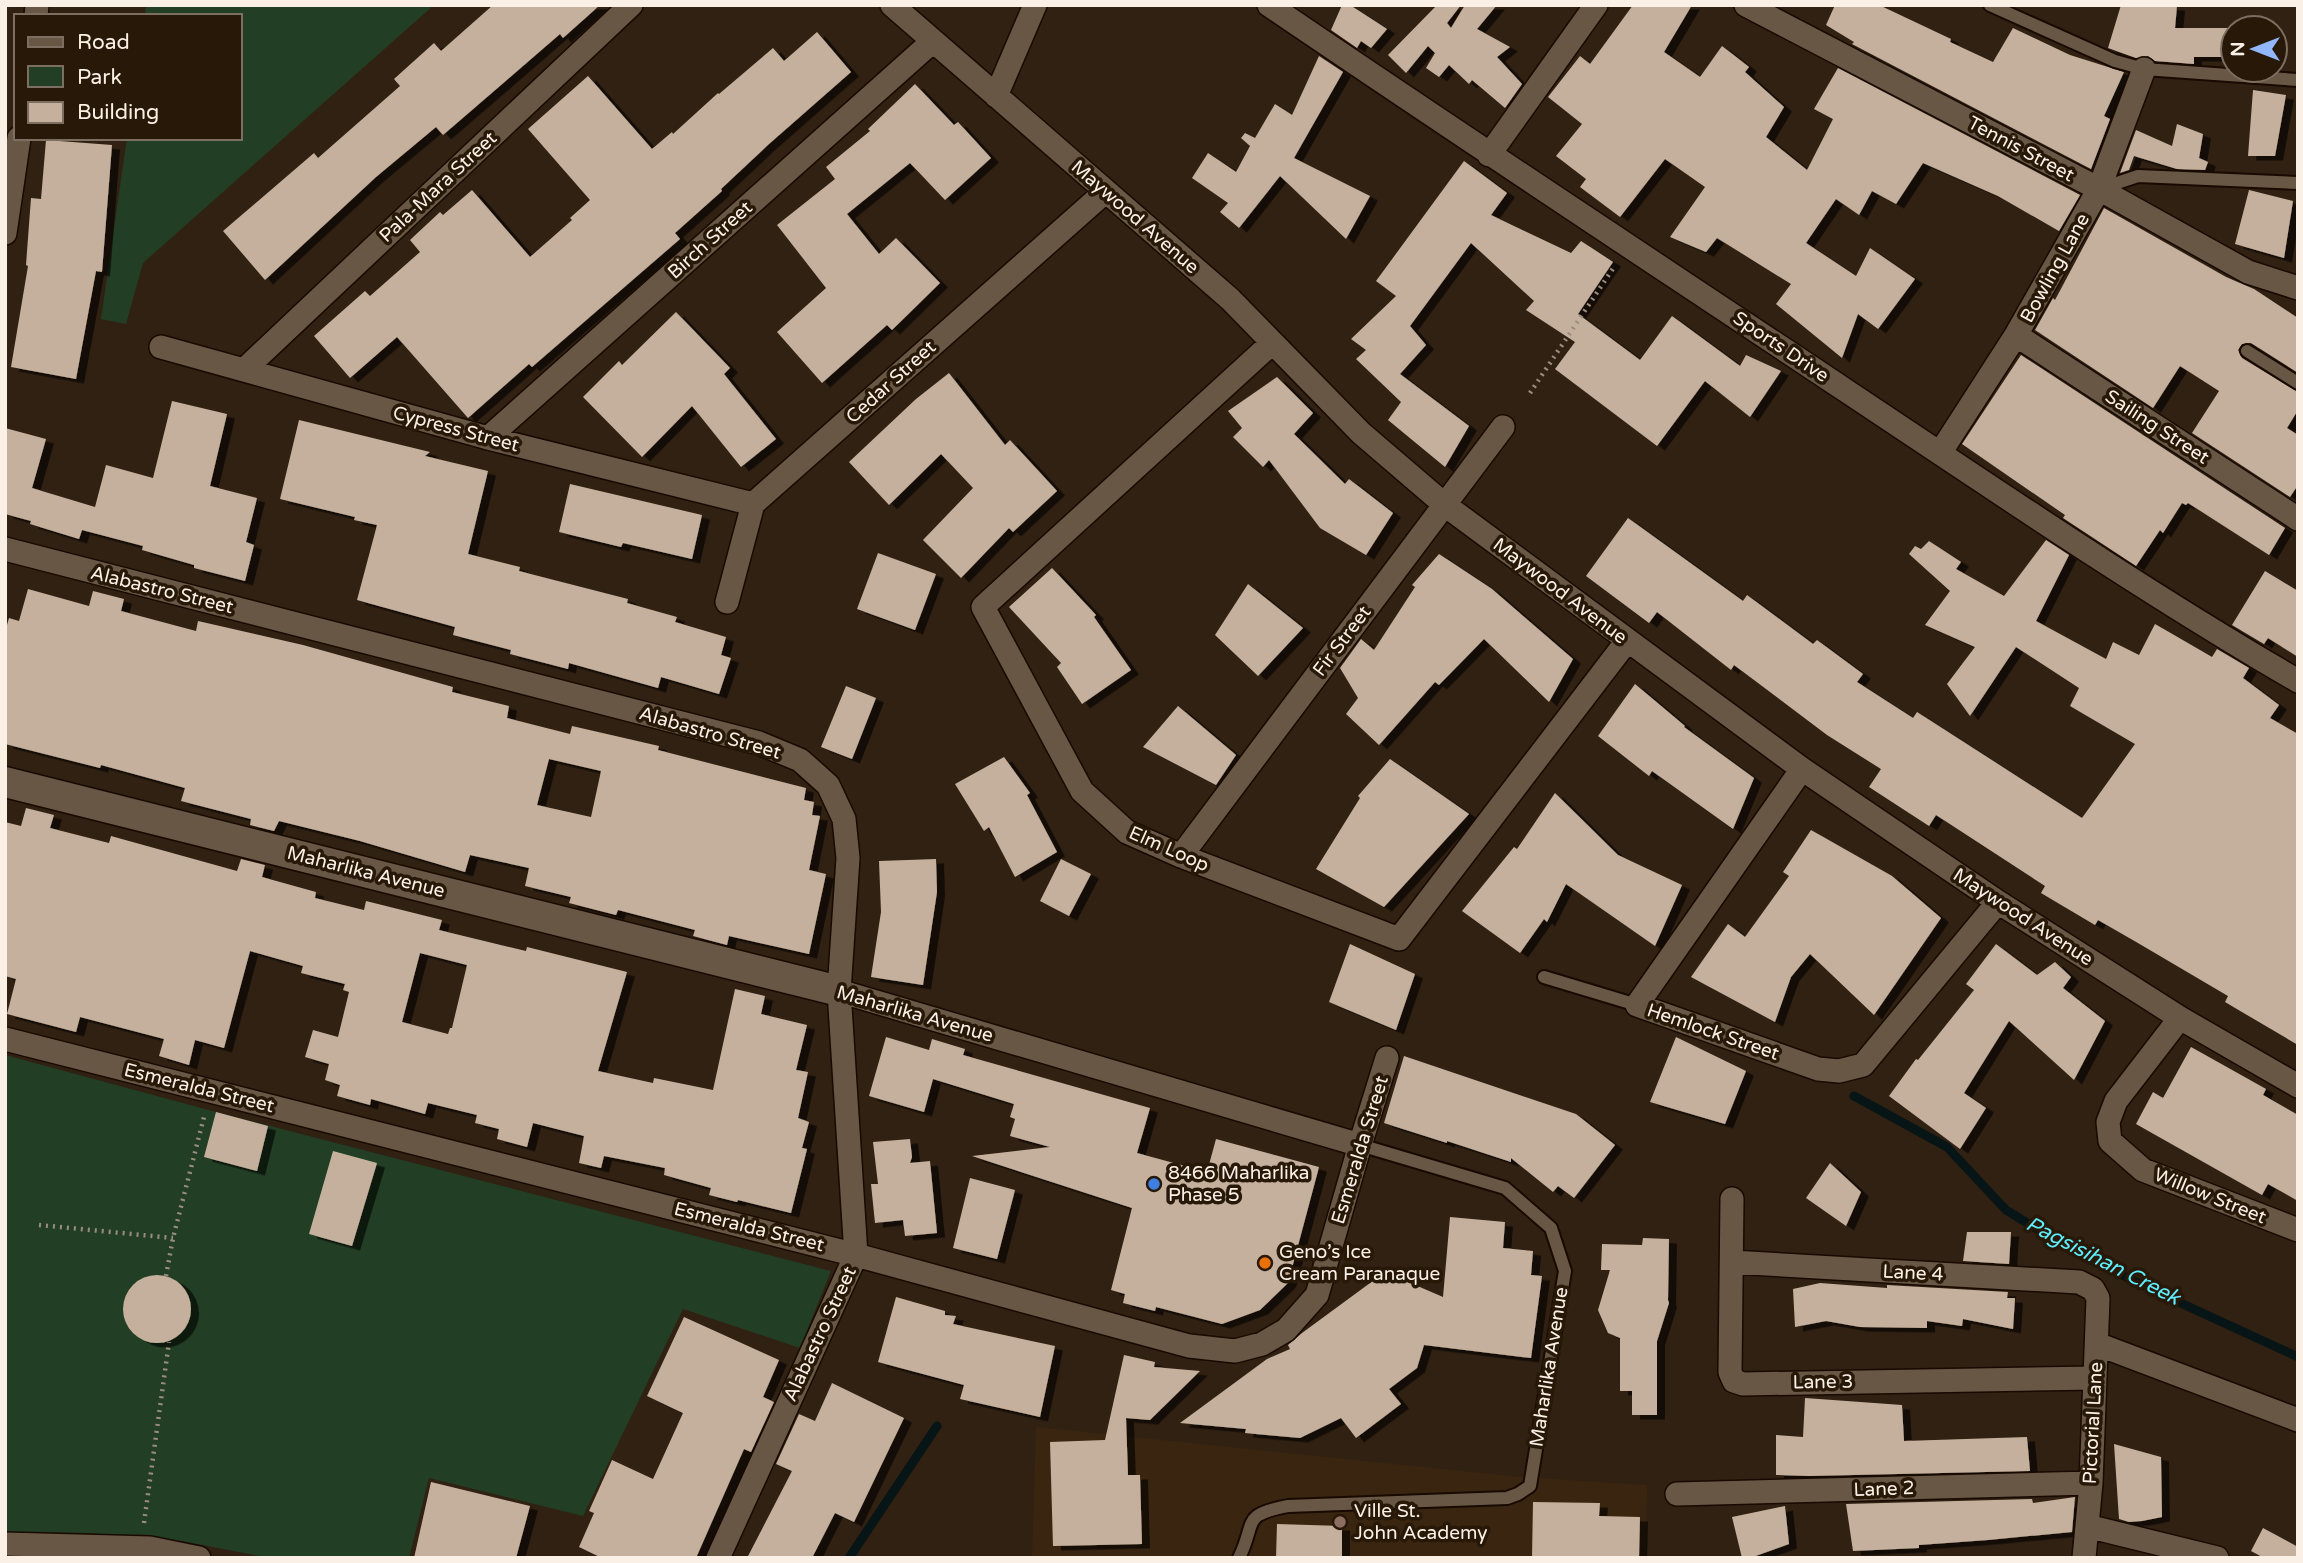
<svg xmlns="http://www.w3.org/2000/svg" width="2303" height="1563" font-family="'Varela Round',sans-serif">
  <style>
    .built { fill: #3a2610 }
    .green { fill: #223e24 }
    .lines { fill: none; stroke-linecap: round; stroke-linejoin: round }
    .stream { stroke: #081516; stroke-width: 9 }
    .building { fill: #c5b09d; fill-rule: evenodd; filter: url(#shadow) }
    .service-casing { stroke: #180a00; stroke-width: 16 }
    .minor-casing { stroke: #180a00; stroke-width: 26 }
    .tertiary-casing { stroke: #180a00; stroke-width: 33 }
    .path { stroke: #9a8d80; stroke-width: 4.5; stroke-dasharray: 2 5; stroke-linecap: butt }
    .service { stroke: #695746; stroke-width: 12 }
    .minor { stroke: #695746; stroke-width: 23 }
    .tertiary { stroke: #695746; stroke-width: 30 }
    .shop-dot { fill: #3f7fe0; stroke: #271808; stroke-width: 2.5 }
    .food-dot { fill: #e8710a; stroke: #271808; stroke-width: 2.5 }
    .education-dot { fill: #8d6e63; stroke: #271808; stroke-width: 2.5 }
    .labels { text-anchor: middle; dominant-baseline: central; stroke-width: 7; stroke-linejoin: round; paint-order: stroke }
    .street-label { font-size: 19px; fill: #fbf0e6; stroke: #271808 }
    .poi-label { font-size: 19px; fill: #fbf0e6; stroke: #271808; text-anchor: start }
    .water-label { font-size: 21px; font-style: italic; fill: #5eedfc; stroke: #271808 }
  </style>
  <defs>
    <filter id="shadow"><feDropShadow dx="8" dy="4.5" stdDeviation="0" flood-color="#0009"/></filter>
  </defs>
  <rect width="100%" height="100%" fill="#312112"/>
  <!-- built -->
  <path class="built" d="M1036 1427 1520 1477 1647 1485 1646 1558H1032Z"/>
  <!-- green -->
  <path class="green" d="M146 5H434L143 263 126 324 101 319 127 138H240V16H145Z
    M5 1055 216 1112 831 1271 800 1348 683 1309 583 1516 429 1478 409 1558H270L182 1541 89 1533 5 1532Z"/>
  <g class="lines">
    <!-- stream -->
    <path class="stream" d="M1854 1096 1947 1147 2006 1210 2073 1251 2161 1294 2298 1357
      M849 1558 937 1426"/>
  </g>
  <!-- building -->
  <path class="building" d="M493 5H600L563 38 560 34 443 135 436 127 376 177 265 280 223 231 314 153 318 158 400 86 394 79 434 43 441 51Z
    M1342 5H1350L1387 29 1371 48 1361 41 1357 48 1331 30Z
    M1437 5H1461L1447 23 1451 28 1465 5H1497L1477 29 1510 47 1497 57 1522 84 1505 108 1472 80 1469 84 1449 65 1439 77 1426 68 1435 53 1428 46 1406 73 1388 55Z
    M1633 5H1692L1664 52 1700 77 1722 46 1749 67 1745 72 1784 107 1766 137 1807 170 1833 119 1814 109 1838 68 2080 195 2059 231 1998 196 1923 163 1896 204 1872 191 1859 215 1836 199 1806 243 1856 276 1870 248 1915 279 1878 329 1858 314 1842 358 1776 304 1791 284 1717 238 1706 252 1670 237 1705 187 1665 159 1620 217 1580 187 1586 179 1556 156 1582 124 1548 97 1580 56 1590 64Z
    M1835 5H1879L1951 39 1950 42 1993 62 2013 28 2070 55 2124 72 2104 116 2110 119 2091 169 1852 44 1854 42 1826 25Z
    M2121 5 2177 6 2175 28H2233L2226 57H2194V64L2155 61 2148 56 2136 58 2108 48Z
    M817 32 851 72 769 144 721 189 722 191 675 233 680 239 532 367 529 364 468 418 397 337 350 378 314 336 365 291 370 296 420 252 410 240 440 212 443 215 472 190 530 257 572 220 570 218 590 200 528 129 588 76 652 149 672 132 673 134 718 93 719 94 773 48 784 61Z
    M1319 56 1343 72 1294 158 1370 196 1346 239 1280 176 1239 228 1220 212 1228 203 1192 178 1208 153 1236 172 1250 146 1241 138 1245 133 1255 138 1275 104 1292 115Z
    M915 84 954 125 958 122 991 158 945 200 910 163 847 214 879 254 896 238 940 283 892 330 887 325 822 383 777 332 826 288 777 225 835 179 826 167 870 131 868 129Z
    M2253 90 2286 95 2275 156H2248Z
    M2177 124 2203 134 2199 158 2208 162 2205 170 2177 169 2134 156 2129 170 2120 173 2136 130 2172 146Z
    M46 140 112 145 102 272 96 271 76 379 11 367 28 266 26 265 31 198 41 199Z
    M1464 161 1507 193 1491 215 1571 253 1581 241 1613 262 1578 314 1640 360 1672 316 1740 366 1746 355 1781 371 1750 417 1705 381 1657 446 1555 369 1575 342 1526 310 1534 301 1471 243 1410 326 1426 345 1400 374 1469 426 1445 467 1388 420 1401 402 1356 359 1366 350 1351 339 1396 296 1376 281Z
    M2249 190 2293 201 2284 258 2235 244Z
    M2104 208 2226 277 2254 289 2298 318V373L2251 343 2242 344 2238 350 2242 358 2298 392V410L2287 428 2298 435V485L2290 497 2192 433 2219 391 2180 366 2153 408 2035 330 2053 298 2055 300Z
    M676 312 730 368 724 374 776 439 741 467 692 406 642 457 583 397 619 361 622 365Z
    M2021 355 2285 528 2269 555 2188 503 2186 505 2182 503 2163 533 2160 530 2136 566 2063 518 2065 515 1962 444Z
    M949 373 1005 445 1010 440 1057 491 1013 532 1009 528 961 578 923 540 973 488 941 454 889 505 849 462 916 399Z
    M1277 377 1313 413 1294 434 1345 484 1349 479 1393 513 1366 555 1320 528 1269 460 1263 467 1233 437 1242 428 1228 411Z
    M172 401 227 414 210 486 257 498 246 542 254 545 245 581 194 568V565L142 550 143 546 82 530 79 539 30 524 31 521 5 514V428L46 439 32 488 95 507 106 465 153 478Z
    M299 420 430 452 425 456 488 471 468 554 520 567 519 571 628 599 627 603 677 617 675 622 726 637 721 655 731 658 719 694 661 677 658 688 569 663 568 669 510 654 511 650 453 635 455 627 357 600 377 525 354 520 355 517 280 499Z
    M570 484 702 515 692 559 623 543 621 547 559 532Z
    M1628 518 1743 601 1747 595 1813 644 1817 640 1863 674 1857 682 1913 718 1917 712 2082 818 2135 744 2070 706 2079 688 2016 647 1970 716 1947 684 1975 647 1925 625 1950 591 1909 554 1915 546 1921 549 1929 541 1961 562 1956 569 2004 596 2046 540 2069 555 2036 621 2106 659 2113 642 2139 655 2155 624 2212 657 2217 649 2249 668 2243 678 2279 705 2270 718 2298 734V1045L2225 1002 2228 996 2138 943 2098 920 2095 925 2041 893 2045 886 1936 815 1929 826 1869 787 1881 769 1827 735 1734 665 1731 670 1657 612 1649 623 1586 576Z
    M878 553 936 574 915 630 857 609Z
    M1439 554 1492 589 1573 659 1549 702 1484 639 1439 685 1435 682 1379 745 1346 714 1358 698 1340 668 1361 639 1374 650 1415 587 1412 585Z
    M1052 568 1096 615 1094 617 1131 670 1082 704 1057 667 1061 663 1009 607Z
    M2265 571 2298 591V657L2268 638 2264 644 2232 625Z
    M1248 584 1303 628 1258 676 1215 635Z
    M28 589 89 606 93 591 124 599 121 611 196 631 198 621 303 645 453 687 452 692 509 706 507 718 570 734 572 726 633 740 659 746 658 750 806 788 804 800 814 802 812 815 820 816 809 870 826 874 809 954 729 936 727 945 693 936 695 930 618 910 616 915 569 903 571 897 525 886 529 868 470 855 465 872 360 841 279 821 274 831 250 825 251 819 181 801 185 788 101 765 100 768 5 744V632L9 618 19 621ZM549 759 601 771 591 817 537 805Z
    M1635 684 1685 726 1684 727 1754 778 1733 829 1652 771 1649 776 1598 736Z
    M846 686 876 698 852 759 821 747Z
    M1178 706 1236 755 1216 785 1143 747Z
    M1004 757 1030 793 1027 795 1057 852 1015 877 989 827 984 831 955 784Z
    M1390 759 1469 814 1384 907 1316 869 1360 798 1358 796Z
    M1555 793 1618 855 1682 885 1655 946 1566 884 1547 922 1544 919 1520 953 1462 911 1514 847 1517 849Z
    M26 808 54 815 50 828 109 843 111 836 237 871 241 859 265 865 262 877 316 892 315 898 364 910 366 901 442 920 439 930 526 951 527 947 627 972 598 1071 653 1083 654 1078 713 1090 735 989 765 996 761 1014 807 1025 796 1070 808 1072 798 1118 809 1122 802 1148 807 1149 791 1213 738 1200 737 1202 709 1195 711 1188 664 1175 665 1168 604 1156 601 1168 579 1163 584 1136 533 1123 527 1147 497 1139 499 1129 475 1123 477 1115 428 1103 425 1114 371 1099 370 1105 337 1096 340 1085 325 1080 329 1064 305 1057 313 1030 338 1037 349 992 343 990 345 984 301 973 303 966 250 951 224 1048 195 1040 189 1065 159 1056 164 1039 80 1017 76 1032 7 1014 16 979 5 976V822L21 826ZM420 953 467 965 452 1028H450L448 1034 402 1022Z
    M1811 830 1892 876 1941 918 1874 1015 1810 954 1791 977 1775 1022 1691 977 1728 924 1745 937 1789 876 1783 872Z
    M936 859 937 892 923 985 871 977 881 912 879 861Z
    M1061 859 1091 874 1069 916 1040 901Z
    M1350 944 1415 974 1396 1030 1329 1002Z
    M1996 944 2037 975 2055 962 2071 977 2063 988 2105 1021 2074 1080 2009 1021 1964 1093 1986 1108 1960 1149 1889 1096 1916 1059 1918 1060 1974 990 1966 984Z
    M886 1037 929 1050 932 1039 965 1049 963 1055 1150 1108 1137 1153 1207 1172 1216 1139 1319 1167 1288 1283 1260 1310 1222 1324 1156 1307 1155 1311 1123 1303 1125 1294 1111 1290 1132 1208 972 1156 1050 1147 1010 1136 1015 1119 1010 1117 1014 1104 933 1079 924 1112 869 1096Z
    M1676 1037 1746 1071 1725 1124 1650 1102Z
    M2191 1047 2266 1089 2263 1095 2298 1115V1201L2268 1184 2262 1195 2136 1124 2153 1092 2163 1098Z
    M1404 1056 1576 1114 1615 1145 1574 1198 1558 1186 1553 1192 1511 1158V1162L1447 1141V1143L1384 1123Z
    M216 1112 268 1126 257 1171 204 1157Z
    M910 1139 912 1157 910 1163 930 1161 937 1233 905 1236 903 1220 875 1223 871 1184H878L873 1142Z
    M333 1151 377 1163 352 1246 309 1234Z
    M1830 1163 1861 1192 1846 1226 1806 1198Z
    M970 1178 1015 1190 997 1259 953 1248Z
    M1450 1217 1505 1222 1503 1248 1533 1251 1531 1275 1542 1276 1531 1358 1424 1345 1417 1368 1389 1389 1401 1404 1356 1438 1341 1418 1300 1438 1245 1433 1246 1429 1180 1423 1267 1359 1290 1349 1288 1345 1302 1333 1385 1272 1443 1297Z
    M1967 1232H2011L2009 1264 1963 1261Z
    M1643 1238 1669 1239 1668 1300 1669 1303 1657 1341V1415H1632V1391H1620V1338L1608 1333 1598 1310 1610 1270H1601L1602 1244 1642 1245Z
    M123 1309a34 34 0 1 1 68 0a34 34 0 1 1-68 0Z
    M1820 1283 1887 1288V1285L2008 1292 2007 1298H2015L2013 1329 1963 1319 1962 1326 1927 1321V1328L1860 1327 1826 1321 1795 1327 1793 1289Z
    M896 1297 945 1311V1315L956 1316 953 1324 1055 1346 1040 1417 960 1399 964 1385 878 1362Z
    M684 1317 779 1360 763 1397 774 1402 751 1452 744 1449 696 1558H602L579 1547 594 1513 589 1511 612 1460 653 1479 683 1413 647 1396Z
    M1124 1355 1155 1362 1154 1367 1200 1371 1150 1420 1126 1418 1128 1475H1140L1142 1544 1053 1546 1050 1442 1105 1440Z
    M832 1383 904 1418 854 1522 835 1513 812 1558H747L792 1471 776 1464 799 1414 815 1421Z
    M1805 1398 1902 1405 1904 1441 2027 1437 2030 1471 1809 1476 1776 1475V1435L1803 1437Z
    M2114 1444 2161 1457 2162 1517 2142 1521 2129 1522 2119 1519Z
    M431 1482 530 1506 516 1558H414Z
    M2075 1497 2072 1532 1988 1540 1919 1545V1548L1853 1551 1846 1504 2032 1499 2033 1503Z
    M1533 1502 1600 1503 1599 1516 1640 1517 1639 1558H1532Z
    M1785 1506 1789 1544 1750 1558H1742L1732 1517Z
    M1277 1524 1342 1526V1558H1276Z
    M2263 1528 2298 1547V1558H2264L2251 1551Z"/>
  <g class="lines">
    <defs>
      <path id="service" d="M1990 5 2115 61 2144 69 2298 80
        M2099 189 2138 176 2298 183
        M2247 351 2298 383
        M1544 977 1637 1005
        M1239 1558C1257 1522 1240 1515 1288 1506L1507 1498 1518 1494 1530 1486 1565 1271 1551 1228 1505 1188 1360 1145"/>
      <path id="minor" d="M892 5 1230 299 1361 433 1445 505 1802 769 1998 902 2180 1018 2298 1086
        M1269 5C1460 135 1653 262 1845 390 1994 489 2143 591 2298 681
        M1746 5 2099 189 2248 272 2298 288
        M36 16 37 5
        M996 96 1035 5
        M1489 155 1596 5
        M5 233 19 138
        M2016 335 2298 519
        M1272 343 983 607 1082 791 1127 832 1181 856 1399 939 1627 641
        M161 347 488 438 753 504
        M245 369 631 5
        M488 438 933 41
        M1940 453 2016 335 2099 189 2144 69
        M5 549 759 743 800 760 828 785 844 819 848 858 839 991 856 1255 718 1558
        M727 602 753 504 1105 192
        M1802 769 1637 1005 1818 1069 1839 1071 1863 1065 1998 902
        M1181 856 1503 427
        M839 991 1360 1145
        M2180 1018 2116 1101 2108 1122 2110 1141 2143 1170 2298 1230
        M5 1039 856 1255 1189 1346 1235 1351 1262 1344 1286 1330 1317 1295 1360 1145 1387 1058
        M1732 1199 1730 1372 1734 1381 1743 1384 2095 1378
        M1732 1262 2079 1282 2093 1289 2098 1298 2091 1483 2084 1558
        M2097 1344 2298 1420
        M1677 1494 2091 1483
        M2087 1526 2217 1558
        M5 1544 150 1548 199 1558"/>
      <path id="tertiary" d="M5 782 839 991"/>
    </defs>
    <!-- service casing -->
    <use href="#service" class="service-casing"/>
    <!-- minor casing -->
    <use href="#minor" class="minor-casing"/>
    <!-- tertiary casing -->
    <use href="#tertiary" class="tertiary-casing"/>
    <!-- path -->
    <path class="path" d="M1530 393 1614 267
      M39 1225 173 1238
      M166 1276 173 1238 204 1117
      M144 1523 169 1342"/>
    <!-- service -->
    <use href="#service" class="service"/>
    <!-- minor -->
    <use href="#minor" class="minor"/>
    <!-- tertiary -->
    <use href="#tertiary" class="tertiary"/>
  </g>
  <!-- markers -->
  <circle class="shop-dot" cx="1154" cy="1184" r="7"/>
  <circle class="food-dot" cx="1265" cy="1263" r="7"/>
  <circle class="education-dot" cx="1340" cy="1522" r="7"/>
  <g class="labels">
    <!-- street labels -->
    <g class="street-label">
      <text transform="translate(2021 149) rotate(28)">Tennis Street</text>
      <text transform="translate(438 187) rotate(-43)">Pala-Mara Street</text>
      <text transform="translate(1135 217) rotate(41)">Maywood Avenue</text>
      <text transform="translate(710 240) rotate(-42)">Birch Street</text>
      <text transform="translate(2055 268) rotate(-61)">Bowling Lane</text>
      <text transform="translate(1781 347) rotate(34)">Sports Drive</text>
      <text transform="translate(891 382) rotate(-42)">Cedar Street</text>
      <text transform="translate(2157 427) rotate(33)">Sailing Street</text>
      <text transform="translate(456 429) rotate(15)">Cypress Street</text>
      <text transform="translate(162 590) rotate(14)">Alabastro Street</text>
      <text transform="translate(1560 591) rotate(37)">Maywood Avenue</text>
      <text transform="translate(1342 641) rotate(-53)">Fir Street</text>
      <text transform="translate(710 733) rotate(16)">Alabastro Street</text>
      <text transform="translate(1169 849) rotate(24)">Elm Loop</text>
      <text transform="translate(366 872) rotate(14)">Maharlika Avenue</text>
      <text transform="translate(2023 917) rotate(33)">Maywood Avenue</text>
      <text transform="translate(915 1014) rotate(16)">Maharlika Avenue</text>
      <text transform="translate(1713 1032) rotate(19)">Hemlock Street</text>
      <text transform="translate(199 1088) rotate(14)">Esmeralda Street</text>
      <text transform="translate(1360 1150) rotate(-73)">Esmeralda Street</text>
      <text transform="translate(2210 1196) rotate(22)">Willow Street</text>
      <text transform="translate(749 1227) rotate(14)">Esmeralda Street</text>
      <text transform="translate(1913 1273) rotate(3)">Lane 4</text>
      <text transform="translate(820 1334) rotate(-65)">Alabastro Street</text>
      <text transform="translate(1549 1367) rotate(-81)">Maharlika Avenue</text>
      <text transform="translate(1823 1382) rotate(-1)">Lane 3</text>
      <text transform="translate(2093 1423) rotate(-87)">Pictorial Lane</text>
      <text transform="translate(1884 1489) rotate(-2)">Lane 2</text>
    </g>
    <!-- poi labels -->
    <g class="poi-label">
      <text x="1168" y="1173">8466 Maharlika<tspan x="1168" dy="22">Phase 5</tspan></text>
      <text x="1279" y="1252">Geno’s Ice<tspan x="1279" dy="22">Cream Paranaque</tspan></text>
      <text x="1354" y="1511">Ville St.<tspan x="1354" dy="22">John Academy</tspan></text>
    </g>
    <!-- water labels -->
    <g class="water-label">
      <text transform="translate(2103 1261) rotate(27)">Pagsisihan Creek</text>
    </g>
  </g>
  <!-- border -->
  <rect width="2303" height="1563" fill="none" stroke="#fbf0e6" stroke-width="14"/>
  <!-- legend -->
  <rect x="14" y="14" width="228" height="126" fill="#271808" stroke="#7c6e61" stroke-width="2"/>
  <rect x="28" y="37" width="35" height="10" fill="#695746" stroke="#7c6e61" stroke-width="2"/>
  <text x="77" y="49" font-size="21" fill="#fbf0e6">Road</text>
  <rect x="28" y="66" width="35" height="21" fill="#223e24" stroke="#7c6e61" stroke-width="2"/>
  <text x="77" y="84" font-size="21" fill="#fbf0e6">Park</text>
  <rect x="28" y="102" width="35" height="21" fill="#c5b09d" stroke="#7c6e61" stroke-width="2"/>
  <text x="77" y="119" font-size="21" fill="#fbf0e6">Building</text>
  <!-- north arrow -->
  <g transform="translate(2254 49) rotate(270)"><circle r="33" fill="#271808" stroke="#7c6e61" stroke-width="2"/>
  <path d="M0-5L12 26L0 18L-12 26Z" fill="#93b7fd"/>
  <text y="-10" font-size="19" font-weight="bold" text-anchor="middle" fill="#fbf0e6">N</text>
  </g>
</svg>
